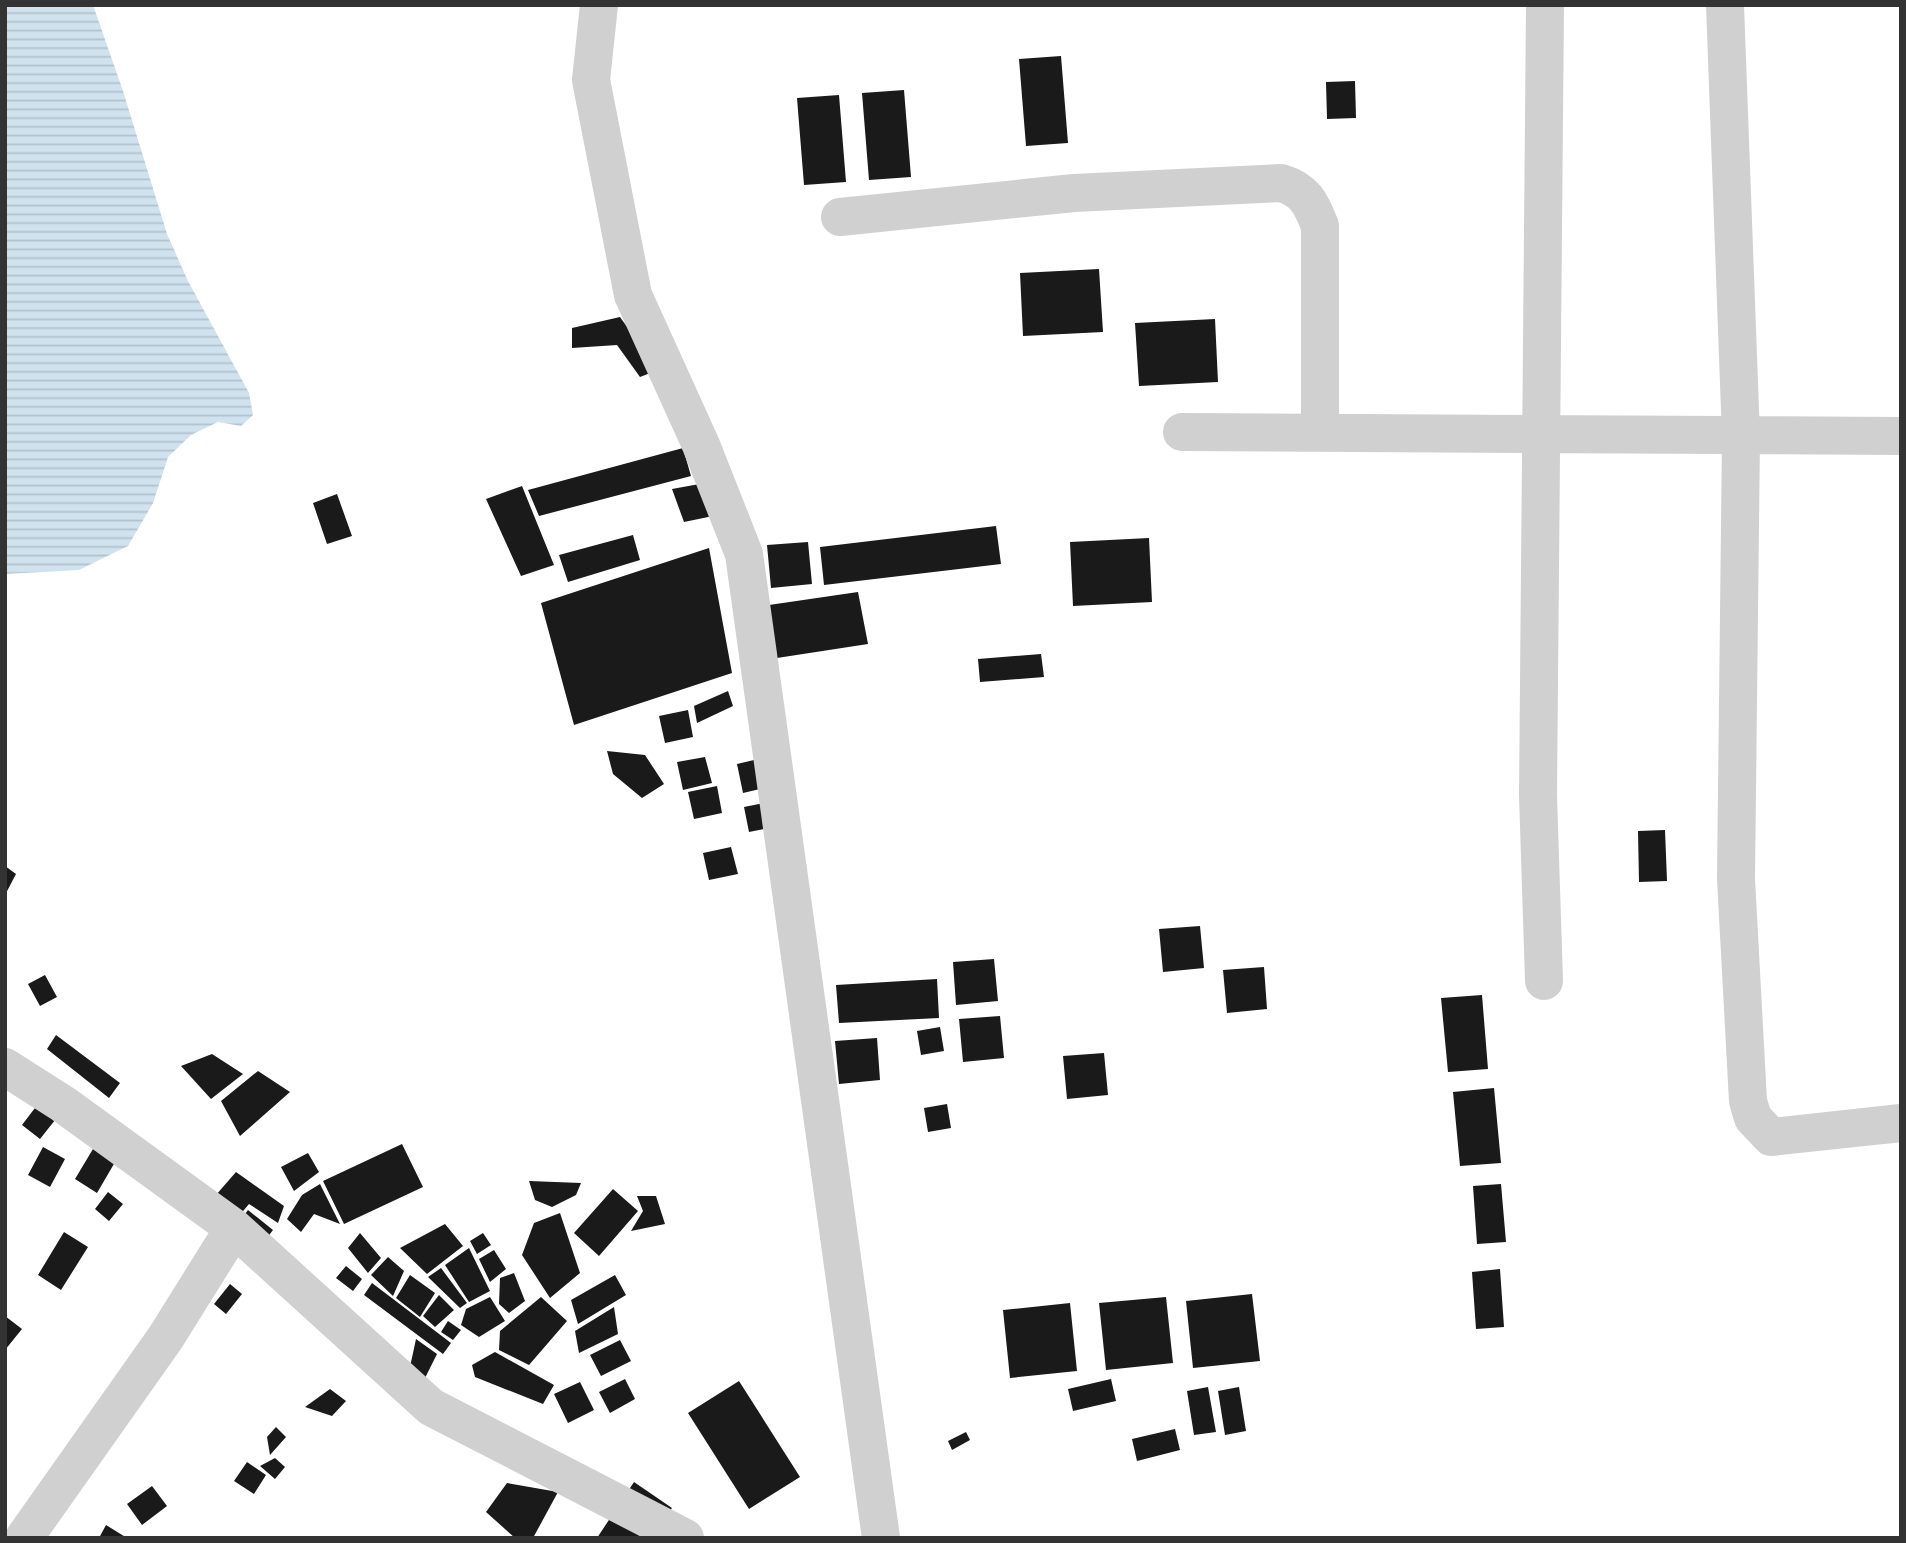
<svg xmlns="http://www.w3.org/2000/svg" width="1906" height="1543" font-family="'DM Sans',sans-serif">
  <style>
    .water { fill: url(#water-rules) }
    .building { fill: #1a1a1a }
    .lines { fill: none; stroke-linecap: round; stroke-linejoin: round }
    .minor { stroke: #d0d0d0; stroke-width: 38 }
  </style>
  <defs>
    <pattern id="water-rules" width="6" height="5" patternUnits="userSpaceOnUse" patternTransform="scale(1.75)"><rect width="6" height="5" fill="#cfe2ee"/><path d="M0 2.5h6" fill="none" stroke="#b2c2cd"/></pattern>
  </defs>
  <rect width="100%" height="100%" fill="#fff"/>
  <!-- water -->
  <path class="water" d="M5 5H93L123 91 167 234 188 281 249 393 253 415 241 426 218 422 191 435 168 457 153 503 128 546 79 570 5 574Z"/>
  <!-- building -->
  <path class="building" d="M1061 56 1068 143 1026 146 1019 59Z
    M1355 81 1356 118 1327 119 1326 82Z
    M904 90 911 177 869 180 862 93Z
    M839 95 846 182 804 185 797 98Z
    M1099 269 1103 332 1023 336 1020 273Z
    M620 317 658 370 640 377 617 345 572 348V328Z
    M1215 319 1218 382 1139 386 1135 323Z
    M683 448 691 476 539 516 528 490Z
    M705 483 713 516 684 522 672 489Z
    M522 486 554 565 521 576 486 499Z
    M337 494 352 536 327 544 313 503Z
    M996 526 1001 564 824 585 820 547Z
    M633 535 640 560 568 582 559 555Z
    M1149 538 1152 602 1073 606 1070 542Z
    M808 542 812 584 771 588 767 545Z
    M709 548 732 673 574 725 541 603Z
    M858 592 868 644 777 658 769 605Z
    M1041 654 1044 677 980 682 978 659Z
    M728 691 733 706 697 723 694 706Z
    M688 710 693 737 665 743 659 716Z
    M607 751 645 755 664 784 642 798 613 774Z
    M705 757 712 783 683 790 677 762Z
    M754 760 760 789 743 793 737 764Z
    M717 786 722 813 694 819 688 792Z
    M764 803 769 828 749 832 744 807Z
    M1665 830 1667 881 1639 882 1638 831Z
    M731 847 738 874 709 880 703 853Z
    M5 866 16 874 5 895Z
    M1200 926 1204 968 1163 972 1159 929Z
    M994 959 998 1001 956 1005 953 962Z
    M1264 967 1267 1009 1227 1013 1223 970Z
    M45 975 57 997 40 1006 28 984Z
    M937 979 939 1018 839 1023 836 985Z
    M1482 995 1488 1069 1448 1072 1441 998Z
    M1000 1016 1004 1058 963 1062 959 1019Z
    M940 1027 944 1051 921 1055 917 1031Z
    M56 1035 120 1083 109 1098 47 1049Z
    M877 1038 880 1080 839 1084 835 1041Z
    M1104 1053 1108 1095 1067 1099 1063 1056Z
    M212 1054 243 1074 211 1099 181 1066Z
    M258 1071 290 1092 240 1136 221 1101Z
    M1494 1088 1501 1163 1460 1166 1453 1092Z
    M41 1100 59 1115 40 1139 22 1125Z
    M947 1104 951 1128 928 1132 924 1108Z
    M96 1144 118 1157 97 1193 75 1179Z
    M402 1144 423 1187 344 1224 323 1181Z
    M43 1147 65 1159 50 1187 28 1175Z
    M308 1153 319 1172 294 1191 281 1167Z
    M236 1172 284 1206 278 1223 249 1204 233 1223 209 1203Z
    M529 1181 581 1183 576 1195 552 1207 535 1200Z
    M320 1184 340 1224 314 1214 301 1232 287 1219 302 1195Z
    M1501 1184 1506 1242 1477 1244 1473 1186Z
    M613 1189 638 1211 599 1256 574 1233Z
    M108 1192 123 1204 109 1221 95 1209Z
    M637 1196H656L665 1224 631 1231 643 1211Z
    M248 1210 273 1230 260 1247 236 1226Z
    M560 1213 580 1273 550 1298 522 1255 534 1223Z
    M445 1224 463 1246 427 1274 400 1248Z
    M64 1232 88 1247 61 1290 38 1275Z
    M360 1233 381 1258 368 1273 348 1248Z
    M483 1233 491 1245 477 1254 470 1241Z
    M469 1248 490 1291 469 1302 445 1265Z
    M494 1250 506 1269 490 1282 479 1259Z
    M388 1257 404 1271 393 1296 371 1275Z
    M346 1266 362 1279 353 1291 336 1278Z
    M441 1268 467 1303 460 1308 428 1277Z
    M1500 1269 1504 1327 1476 1329 1472 1272Z
    M514 1273 525 1301 509 1313 499 1304 500 1278Z
    M410 1275 435 1293 420 1317 396 1298Z
    M615 1275 626 1295 578 1324 571 1300Z
    M372 1283 451 1343 443 1354 364 1295Z
    M230 1284 242 1294 226 1314 214 1304Z
    M1252 1294 1260 1361 1193 1368 1186 1301Z
    M439 1295 454 1310 435 1327 423 1316Z
    M490 1297 505 1321 479 1337 461 1325 466 1309Z
    M541 1297 567 1321 529 1365 499 1350 500 1331Z
    M1166 1297 1173 1363 1106 1370 1099 1303Z
    M1070 1303 1077 1371 1010 1378 1003 1310Z
    M614 1307 618 1334 579 1353 575 1331Z
    M5 1316 22 1329 5 1350Z
    M448 1321 461 1330 453 1340 441 1332Z
    M416 1339 437 1354 424 1380 410 1367Z
    M620 1340 631 1361 601 1376 590 1355Z
    M495 1352 554 1385 543 1404 475 1377 472 1365Z
    M625 1379 635 1399 610 1413 599 1392Z
    M1111 1379 1116 1401 1073 1411 1068 1389Z
    M739 1381 800 1477 749 1509 688 1413Z
    M580 1382 594 1410 568 1423 554 1394Z
    M1208 1387 1216 1432 1194 1435 1187 1391Z
    M1239 1387 1246 1431 1225 1435 1218 1391Z
    M330 1389 346 1401 332 1416 305 1407Z
    M276 1427 286 1437 270 1455 267 1437Z
    M1175 1429 1180 1450 1137 1461 1132 1439Z
    M966 1432 970 1440 952 1450 948 1441Z
    M275 1458 285 1467 275 1479 260 1466Z
    M247 1462 266 1475 254 1494 234 1481Z
    M634 1482 672 1508 651 1538H597Z
    M507 1483 558 1492 533 1538H515L486 1512Z
    M152 1486 167 1506 142 1525 127 1504Z
    M106 1525 127 1538H99Z"/>
  <g class="lines">
    <!-- minor -->
    <path class="minor" d="M599 5 591 80 633 295 701 445 744 554 881 1538
      M1725 5 1741 437 1736 879 1748 1101 1753 1118 1771 1137 1901 1123
      M840 217 1074 193 1281 183C1305 190 1311 203 1320 226V430
      M1182 432 1901 436
      M1544 981 1538 795 1545 5
      M5 1067 63 1104 234 1228 431 1407 685 1538
      M24 1538 166 1337 234 1228"/>
  </g>
  <!-- border -->
  <rect width="1906" height="1543" fill="none" stroke="#333333" stroke-width="14"/>
</svg>
